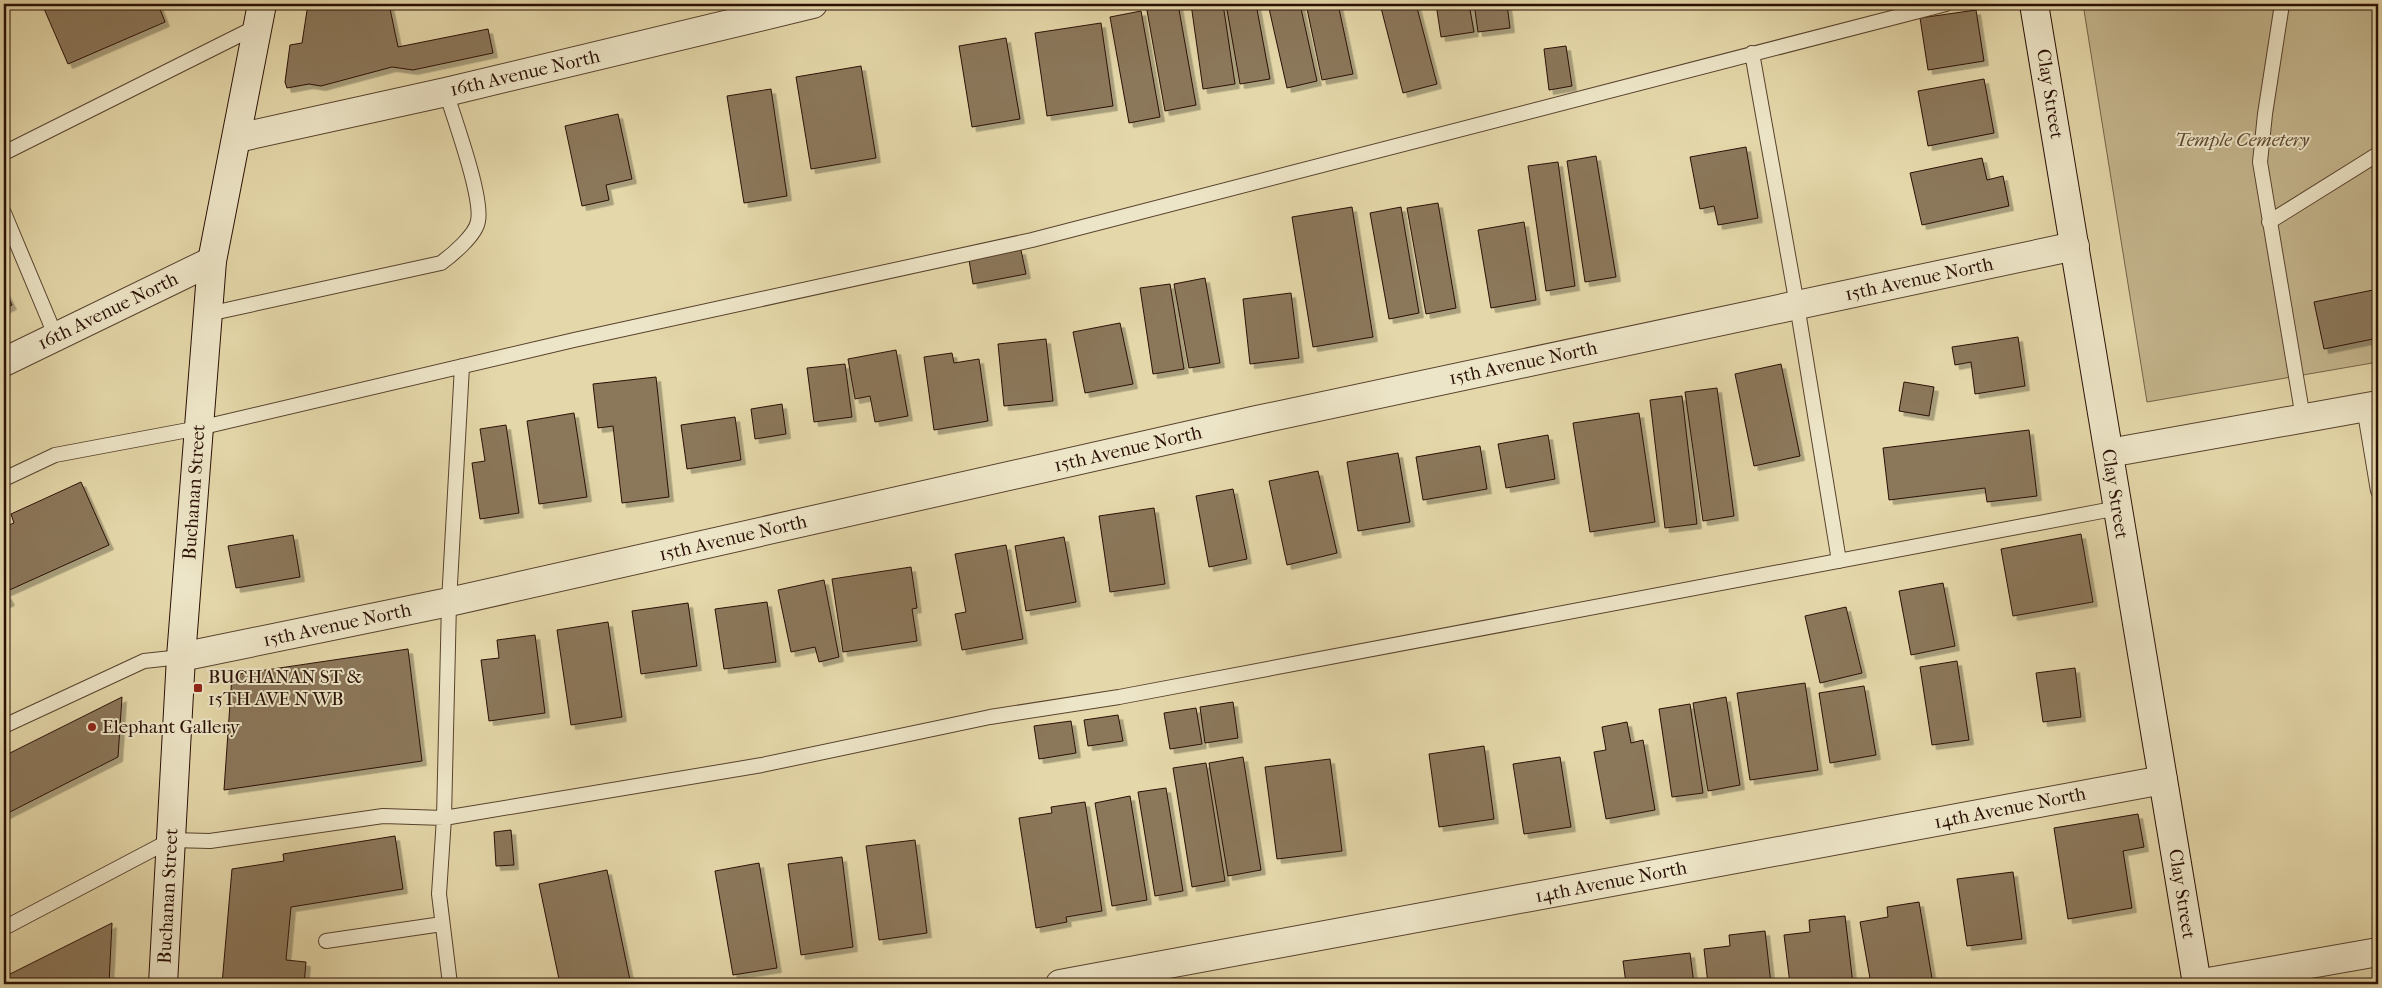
<svg xmlns="http://www.w3.org/2000/svg" width="2382" height="988" font-family="'IM FELL French Canon',serif">
  <style>
    .green { fill: #c4b58d; stroke: #776249 }
    .building { fill: #8b775a; stroke: #2a1005; filter: url(#shadow) }
    .lines { fill: none; stroke-linecap: round; stroke-linejoin: round }
    .lane-casing { stroke: #58422e; stroke-width: 16 }
    .street-casing { stroke: #58422e; stroke-width: 30 }
    .secondary-casing { stroke: #2a1005; stroke-width: 30 }
    .lane { stroke: #ede5c7; stroke-width: 14 }
    .street { stroke: #ede5c7; stroke-width: 28 }
    .secondary { stroke: #ede5c7; stroke-width: 28 }
    .poi-dot { fill: #8f2418; stroke: #ede5c7; stroke-width: 2 }
    .labels { text-anchor: middle; dominant-baseline: central; stroke-width: 4; stroke-linejoin: round; paint-order: stroke }
    .street-label { font-size: 19px; fill: #2a1005; stroke: #ede5c7 }
    .park-label { font-size: 19px; font-style: italic; fill: #604a35; stroke: #ede5c7 }
    .poi-label { font-size: 19px; fill: #2a1005; stroke: #ede5c7; text-anchor: start }
  </style>
  <defs>
    <filter id="shadow"><feDropShadow dx="4.5" dy="4.5" stdDeviation="0" flood-color="#0004"/></filter>
  </defs>
  <rect width="100%" height="100%" fill="#e4d7a9"/>
  <filter id="stains"><feTurbulence type="fractalNoise" baseFrequency=".004" numOctaves="4"/><feColorMatrix values="0 0 0 0 .2 0 0 0 0 .09 0 0 0 0 .02 0 0 0 .5 -.17"/></filter>
  <radialGradient id="worn" r=".72"><stop offset=".6" stop-color="#630" stop-opacity="0"/><stop offset="1" stop-color="#630" stop-opacity=".3"/></radialGradient>
  <!-- green -->
  <path class="green" d="M2083 4H2378V362L2147 402Z"/>
  <!-- building -->
  <path class="building" d="M42 4H158L165 22 68 64Z
    M308 4H389L398 47 488 29 493 53 413 70 392 67 321 86 309 84 287 88 285 82 290 45 302 43Z
    M1153 4H1178L1196 105 1165 111 1146 5Z
    M1191 4H1223L1235 84 1203 89Z
    M1226 4H1256L1270 79 1240 84Z
    M1268 4H1300L1317 81 1287 88Z
    M1306 4H1338L1353 74 1322 80Z
    M1380 4H1416L1437 84 1403 93Z
    M1436 4H1469L1474 32 1441 37Z
    M1474 4H1507L1510 28 1478 32Z
    M1976 10 1984 61 1928 70 1920 18Z
    M1141 11 1160 117 1129 123 1110 17Z
    M1101 23 1113 106 1047 116 1035 33Z
    M1006 38 1020 119 972 127 959 46Z
    M1566 46 1572 86 1549 90 1544 49Z
    M861 66 876 158 811 169 796 77Z
    M1984 79 1994 133 1928 146 1918 91Z
    M771 89 787 196 744 203 727 96Z
    M618 114 632 179 606 185 609 200 582 206 565 126Z
    M1746 147 1758 218 1718 225 1714 206 1700 209 1690 157Z
    M1596 156 1616 277 1585 282 1567 161Z
    M1982 158 1987 180 2003 176 2009 206 1922 225 1910 173Z
    M1558 162 1575 286 1546 291 1528 166Z
    M1438 203 1456 308 1426 314 1407 208Z
    M1352 207 1373 337 1313 347 1292 217Z
    M1401 207 1419 313 1389 319 1370 213Z
    M1524 222 1536 300 1491 308 1478 230Z
    M1021 250 1026 274 973 284 969 260Z
    M1205 278 1220 363 1189 368 1174 284Z
    M1170 284 1184 369 1153 374 1140 288Z
    M4 289 12 305 4 309Z
    M2378 289V338L2324 349 2314 302Z
    M1291 293 1299 358 1250 364 1243 299Z
    M1120 323 1133 384 1085 393 1073 332Z
    M2018 337 2025 386 1975 394 1971 362 1955 365 1952 347Z
    M1046 339 1053 401 1004 406 998 344Z
    M896 350 908 416 875 422 870 396 855 399 848 359Z
    M952 353 954 363 979 359 988 421 934 430 924 357Z
    M845 364 852 417 814 422 807 368Z
    M1781 364 1800 456 1754 466 1735 374Z
    M656 377 669 497 622 503 613 426 598 428 593 384Z
    M1904 382 1934 387 1929 416 1899 411Z
    M1717 388 1734 516 1703 521 1685 392Z
    M1682 396 1697 524 1665 528 1650 400Z
    M782 404 786 434 755 439 751 409Z
    M574 413 587 497 539 504 527 421Z
    M1639 413 1655 522 1590 532 1573 423Z
    M735 417 741 460 687 469 681 425Z
    M506 425 519 513 480 519 472 463 485 461 480 429Z
    M2029 430 2037 496 1987 502 1985 488 1889 500 1883 448Z
    M1548 435 1555 479 1506 488 1498 444Z
    M1480 446 1487 489 1423 500 1416 457Z
    M1398 453 1410 522 1358 531 1347 462Z
    M1318 471 1337 553 1287 565 1269 481Z
    M81 482 109 545 5 592 10 601 4 604V527L14 523 11 514Z
    M1233 489 1247 559 1209 567 1196 496Z
    M1154 508 1165 584 1110 592 1099 516Z
    M2081 534 2093 602 2013 616 2001 549Z
    M293 535 300 577 236 588 228 546Z
    M1064 537 1076 602 1026 611 1015 546Z
    M1006 545 1023 639 962 650 955 614 966 612 955 554Z
    M911 567 917 608 912 609 917 641 843 652 832 579Z
    M824 580 839 657 819 662 815 647 791 652 778 590Z
    M1943 583 1955 646 1911 655 1899 591Z
    M767 602 776 662 724 669 715 609Z
    M688 603 697 666 641 674 632 611Z
    M1846 607 1862 673 1820 683 1805 616Z
    M608 622 622 717 571 725 557 630Z
    M535 635 545 713 489 721 481 660 499 658 497 640Z
    M408 649 422 761 224 790 232 675Z
    M1957 661 1969 740 1932 745 1920 667Z
    M2075 668 2081 717 2043 722 2036 673Z
    M1805 683 1818 770 1750 780 1737 693Z
    M1864 686 1876 755 1830 763 1819 693Z
    M122 697 118 757 4 815V756Z
    M1726 697 1740 785 1708 791 1693 703Z
    M1233 702 1238 738 1205 743 1200 707Z
    M1690 704 1703 793 1672 797 1659 709Z
    M1196 708 1202 744 1170 749 1164 713Z
    M1118 715 1123 741 1088 746 1084 720Z
    M1071 721 1076 753 1039 759 1034 726Z
    M1627 722 1631 743 1643 740 1655 810 1606 819 1594 752 1606 750 1602 727Z
    M1484 746 1494 819 1439 827 1429 754Z
    M1243 757 1261 870 1228 876 1209 763Z
    M1560 757 1571 827 1524 834 1513 764Z
    M1330 759 1342 851 1277 859 1265 767Z
    M1206 763 1225 881 1192 887 1173 768Z
    M1166 788 1183 891 1155 896 1138 792Z
    M1130 796 1147 900 1112 906 1095 803Z
    M1085 802 1102 911 1066 917 1067 922 1036 928 1019 818 1052 813 1051 807Z
    M2138 814 2144 847 2123 851 2132 908 2068 919 2054 828Z
    M511 830 514 865 496 866 494 832Z
    M395 836 403 889 291 907 286 960 306 962 304 984H222L232 869 284 861 283 854Z
    M915 840 927 933 879 940 866 846Z
    M842 857 853 947 801 955 788 864Z
    M759 863 777 968 733 975 715 871Z
    M607 870 630 980 610 984H560L539 884Z
    M2013 872 2022 939 1967 946 1957 879Z
    M1919 902 1933 984H1871L1860 922 1888 917 1887 907Z
    M1845 916 1853 984H1790L1784 935 1810 932 1809 920Z
    M112 923 109 984H4V977Z
    M1765 931 1771 984H1708L1704 949 1730 946 1729 935Z
    M1690 953 1694 984H1626L1623 961Z
    M2135 980 2136 984H2113Z"/>
  <g class="lines">
    <defs>
      <path id="lane" d="M2282 4 2265 114 2260 162 2303 418
        M1752 53 1797 305 1839 561
        M4 153 258 26
        M4 213 56 337
        M2269 222 2378 154
        M208 314 441 263C452 255 476 235 478 221 483 197 454 118 446 92
        M2364 407 2378 491
        M4 479 55 455 199 428 574 340 1032 240 1946 4
        M4 726 144 661 181 657
        M4 928 171 840 210 841 383 816 444 818 762 765 990 717 1119 697 2118 508
        M326 941 442 924
        M450 984 439 894 444 818 449 602 462 366"/>
      <path id="street" d="M237 138 446 92 813 4
        M4 362 212 261
        M2109 453 2378 405
        M181 657 449 602 1257 420 2075 246
        M1060 984 2163 780
        M2197 984 2378 952"/>
      <path id="secondary" d="M2034 4 2197 984
        M163 984 181 657 212 261 262 4"/>
    </defs>
    <!-- lane casing -->
    <use href="#lane" class="lane-casing"/>
    <!-- street casing -->
    <use href="#street" class="street-casing"/>
    <!-- secondary casing -->
    <use href="#secondary" class="secondary-casing"/>
    <!-- lane -->
    <use href="#lane" class="lane"/>
    <!-- street -->
    <use href="#street" class="street"/>
    <!-- secondary -->
    <use href="#secondary" class="secondary"/>
  </g>
  <!-- markers -->
  <g class="poi-dot">
    <rect x="193" y="683" width="10" height="10" rx="2.5"/>
    <circle cx="92" cy="727" r="5"/>
  </g>
  <g class="labels">
    <!-- street labels -->
    <g class="street-label">
      <text transform="translate(525 73) rotate(-13)">16th Avenue North</text>
      <text transform="translate(2050 94) rotate(81)">Clay Street</text>
      <text transform="translate(1919 279) rotate(-12)">15th Avenue North</text>
      <text transform="translate(108 311) rotate(-26)">16th Avenue North</text>
      <text transform="translate(1523 363) rotate(-12)">15th Avenue North</text>
      <text transform="translate(1128 449) rotate(-13)">15th Avenue North</text>
      <text transform="translate(194 492) rotate(-86)">Buchanan Street</text>
      <text transform="translate(2115 494) rotate(81)">Clay Street</text>
      <text transform="translate(733 538) rotate(-13)">15th Avenue North</text>
      <text transform="translate(337 625) rotate(-12)">15th Avenue North</text>
      <text transform="translate(2010 808) rotate(-11)">14th Avenue North</text>
      <text transform="translate(1611 882) rotate(-11)">14th Avenue North</text>
      <text transform="translate(2182 894) rotate(81)">Clay Street</text>
      <text transform="translate(168 896) rotate(-87)">Buchanan Street</text>
    </g>
    <!-- park labels -->
    <g class="park-label">
      <text x="2242" y="140">Temple Cemetery</text>
    </g>
    <!-- poi labels -->
    <g class="poi-label">
      <text x="208" y="677">BUCHANAN ST &amp;<tspan x="208" dy="22">15TH AVE N WB</tspan></text>
      <text x="102" y="727">Elephant Gallery</text>
    </g>
  </g>
  <!-- margin -->
  <rect width="2382" height="988" fill="none" stroke="#e4d7a9" stroke-width="20"/>
  <rect x="5" y="5" width="2372" height="978" fill="none" stroke="#2a1005" stroke-width="2.5"/>
  <rect x="10" y="10" width="2362" height="968" fill="none" stroke="#2a1005"/>
  <rect width="100%" height="100%" filter="url(#stains)"/>
  <rect width="100%" height="100%" fill="url(#worn)"/>
</svg>
